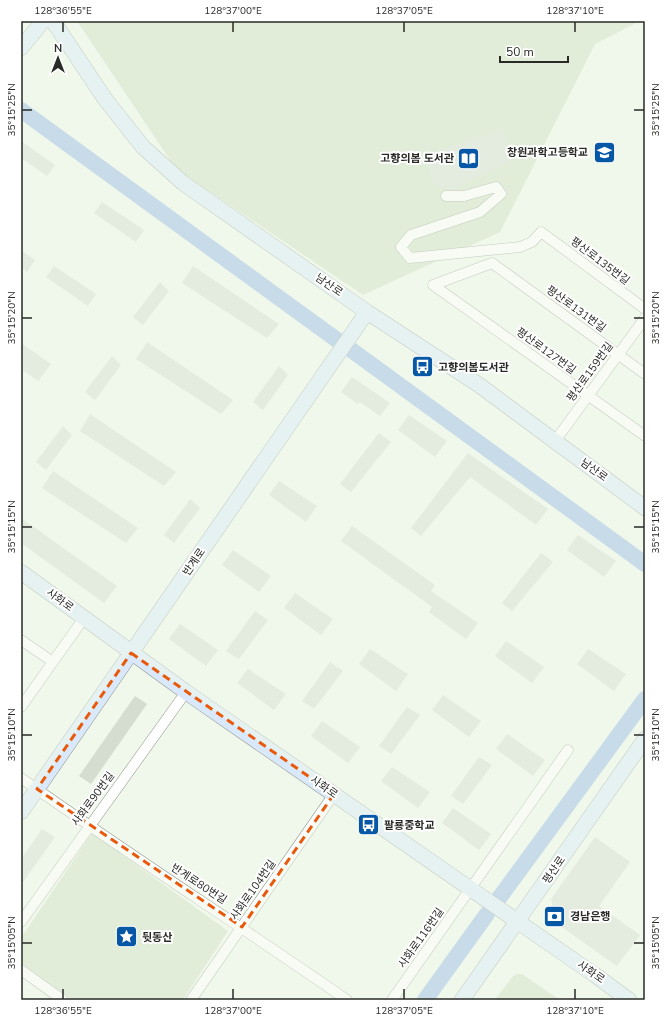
<svg xmlns="http://www.w3.org/2000/svg" width="666" height="1021" font-family="'Nunito Sans','Noto Sans KR',sans-serif">
  <style>
    .green { fill: #cee1c0 }
    .lines { fill: none; stroke-linecap: round; stroke-linejoin: round }
    .river { stroke: #94b8e5; stroke-width: 16 }
    .building { fill: #d5dcd0 }
    .street-casing { stroke: #90968b; stroke-width: 11 }
    .secondary-casing { stroke: #90968b; stroke-width: 16 }
    .street { stroke: #fff; stroke-width: 10 }
    .secondary { stroke: #d9e8fa; stroke-width: 15 }
    .marked { fill: none; stroke: #e8590c; stroke-width: 3; stroke-dasharray: 8 5; stroke-linejoin: round }
    .ticks { fill: none; stroke: #292b27; stroke-width: 1.5 }
    .labels { text-anchor: middle; dominant-baseline: central; stroke-width: 4; stroke-linejoin: round; paint-order: stroke }
    .poi-label { font-size: 11px; font-weight: bold; fill: #292b27; stroke: #fff; text-anchor: start }
    .street-label { font-size: 11px; fill: #292b27; stroke: #fff }
    .neatline { fill: none; stroke: #292b27; stroke-width: 1.5 }
    .ticks-label { font-size: 10px; text-anchor: middle; fill: #292b27 }
  </style>
  <rect width="100%" height="100%" fill="#f0f7eb"/>
  <!-- green -->
  <path class="green" d="M77 21H640L595 44 500 232 363 295 176 169Z
    M92 833 228 931 183 1000H73L21 963V938Z
    M517 974H522L560 1000H495L512 977Z"/>
  <g class="lines">
    <!-- river -->
    <path class="river" d="M21 110 337 340
      M350 349 645 564
      M497 901 645 699
      M425 1000 487 914"/>
  </g>
  <!-- building -->
  <path class="building" d="M503 128 512 161 471 180 456 190 436 187 430 177 426 155Z
    M21 141 55 165 47 176 21 158Z
    M102 202 144 230 136 242 94 213Z
    M21 250 35 260 27 272 21 267Z
    M54 266 96 294 88 306 46 277Z
    M193 266 279 324 267 338 182 283Z
    M160 282 169 291 143 325 133 317Z
    M147 342 233 400 221 414 136 359Z
    M21 343 51 364 38 381 21 369Z
    M112 356 121 365 95 400 85 392Z
    M279 366 288 375 263 410 253 402Z
    M352 377 390 403 380 416 360 402 358 404 341 392Z
    M90 414 176 472 164 486 80 431Z
    M409 415 447 441 435 457 398 430Z
    M63 426 72 435 46 470 36 462Z
    M379 433 391 442 351 492 340 484Z
    M468 453 548 509 536 525 470 477 421 536 411 528Z
    M53 471 138 528 126 543 42 488Z
    M279 481 317 506 306 522 269 495Z
    M190 499 200 508 174 543 164 535Z
    M21 518 117 586 104 603 21 543Z
    M352 526 435 585 431 591 478 623 466 639 429 612 432 607 341 541Z
    M578 535 616 561 604 577 567 550Z
    M233 550 271 576 259 592 222 565Z
    M541 553 553 562 512 611 502 603Z
    M295 593 333 619 321 635 284 608Z
    M255 611 268 620 239 659 226 651Z
    M180 624 218 650 206 666 169 639Z
    M506 641 544 667 532 683 495 656Z
    M370 649 408 674 396 691 359 664Z
    M588 649 626 674 614 691 577 664Z
    M330 662 343 671 314 709 302 701Z
    M248 669 286 694 274 710 237 683Z
    M443 695 481 721 469 737 432 710Z
    M135 696 147 704 91 784 79 776Z
    M407 707 420 715 391 754 379 746Z
    M322 721 360 747 348 763 311 736Z
    M507 734 545 760 533 776 496 749Z
    M479 757 492 765 463 804 451 796Z
    M392 767 430 792 418 808 381 781Z
    M453 808 491 834 479 850 442 823Z
    M42 829 55 837 21 885V859Z
    M595 837 630 862 599 906 640 935 617 966 556 923 551 899Z"/>
  <g class="lines">
    <defs>
      <path id="street" d="M446 196H464L496 187 501 194 480 212 411 235 401 247 410 258 520 247 532 242 541 232 645 309
        M433 285 645 436
        M433 285 492 263 645 374
        M555 441 645 318
        M21 640 53 662
        M21 707 84 618
        M21 778C128 854 239 925 347 1000
        M21 922 186 692
        M21 970 63 1000
        M191 1000 334 794
        M392 1000 568 750"/>
      <path id="secondary" d="M53 21 105 99 143 147 183 183 367 312 479 385 645 508
        M21 48 43 21
        M21 572 186 692 595 975 629 1000
        M21 812 367 312
        M462 1000 645 739"/>
    </defs>
    <!-- street casing -->
    <use href="#street" class="street-casing"/>
    <!-- secondary casing -->
    <use href="#secondary" class="secondary-casing"/>
    <!-- street -->
    <use href="#street" class="street"/>
    <!-- secondary -->
    <use href="#secondary" class="secondary"/>
  </g>
  <!-- marked area -->
  <path d="M0 0H666V1021H0ZM131 653 334 794 242 927 37 789Z" fill="#f0f7eb" fill-opacity=".55" fill-rule="evenodd"/>
  <path class="marked" d="M131 653 334 794 242 927 37 789Z"/>
  <!-- ticks -->
  <path class="ticks" d="M63 22V32M233 22V32M404 22V32M575 22V32M22 110H32M634 110H644M22 318H32M634 318H644M22 527H32M634 527H644M22 735H32M634 735H644M22 943H32M634 943H644M63 989V999M233 989V999M404 989V999M575 989V999"/>
  <!-- icons -->
  <defs>
    <symbol id="school-square" viewBox="-11 -11 22 22"><rect x="-9" y="-9" width="18" height="18" rx="4" fill="#0657a6" stroke="#fff"/><path d="M0-5L7-2L0 1L-7-2ZM-4 1L0 2.5L4 1V4Q0 6-4 4Z" fill="#fff"/></symbol>
    <symbol id="library-square" viewBox="-11 -11 22 22"><rect x="-9" y="-9" width="18" height="18" rx="4" fill="#0657a6" stroke="#fff"/><path d="M-6-4Q-3-5.5-.7-3.5V5Q-3 3-6 4ZM6-4Q3-5.5 .7-3.5V5Q3 3 6 4Z" fill="#fff"/></symbol>
    <symbol id="bus-square" viewBox="-11 -11 22 22"><rect x="-9" y="-9" width="18" height="18" rx="4" fill="#0657a6" stroke="#fff"/><path d="M-5-6H5V4H4V6H2V4H-2V6H-4V4H-5ZM-3.5-4V0h7V-4ZM-3.5 1.2v1.5H-2V1.2ZM2 1.2v1.5H3.5V1.2Z" fill="#fff"/></symbol>
    <symbol id="bank-square" viewBox="-11 -11 22 22"><rect x="-9" y="-9" width="18" height="18" rx="4" fill="#0657a6" stroke="#fff"/><path d="M-6-4H6V4H-6ZM0-2.3a2.3 2.3 0 1 0 0 4.6a2.3 2.3 0 1 0 0-4.6Z" fill="#fff"/></symbol>
    <symbol id="sight-square" viewBox="-11 -11 22 22"><rect x="-9" y="-9" width="18" height="18" rx="4" fill="#0657a6" stroke="#fff"/><path d="M0-6L1.8-2.2L6-1.7L2.9 1.2L3.7 5.4L0 3.3L-3.7 5.4L-2.9 1.2L-6-1.7L-1.8-2.2Z" fill="#fff"/></symbol>
  </defs>
  <g fill-rule="evenodd">
    <use href="#school-square" x="592" y="140" width="25" height="25"/>
    <use href="#library-square" x="456" y="146" width="25" height="25"/>
    <use href="#bus-square" x="410" y="354" width="25" height="25"/>
    <use href="#bus-square" x="356" y="812" width="25" height="25"/>
    <use href="#bank-square" x="542" y="904" width="25" height="25"/>
    <use href="#sight-square" x="114" y="924" width="25" height="25"/>
  </g>
  <g class="labels">
    <!-- poi labels -->
    <g class="poi-label">
      <text x="588" y="152" text-anchor="end">창원과학고등학교</text>
      <text x="454" y="158" text-anchor="end">고향의봄 도서관</text>
      <text x="438" y="367">고향의봄도서관</text>
      <text x="384" y="825">팔룡중학교</text>
      <text x="570" y="916">경남은행</text>
      <text x="142" y="937">뒷동산</text>
    </g>
    <!-- street labels -->
    <g class="street-label">
      <text transform="translate(600 261) rotate(37)">평산로135번길</text>
      <text transform="translate(329 285) rotate(35)">남산로</text>
      <text transform="translate(576 309) rotate(36)">평산로131번길</text>
      <text transform="translate(546 351) rotate(36)">평산로127번길</text>
      <text transform="translate(590 372) rotate(-54)">평산로159번길</text>
      <text transform="translate(594 470) rotate(36)">남산로</text>
      <text transform="translate(194 562) rotate(-55)">반계로</text>
      <text transform="translate(60 600) rotate(36)">사화로</text>
      <text transform="translate(324 787) rotate(35)">사화로</text>
      <text transform="translate(93 799) rotate(-54)">사화로90번길</text>
      <text transform="translate(554 870) rotate(-55)">평산로</text>
      <text transform="translate(199 884) rotate(33)">반계로80번길</text>
      <text transform="translate(253 890) rotate(-55)">사화로104번길</text>
      <text transform="translate(421 938) rotate(-55)">사화로116번길</text>
      <text transform="translate(591 972) rotate(35)">사화로</text>
    </g>
  </g>
  <!-- border -->
  <rect width="666" height="1021" fill="none" stroke="#ffffff" stroke-width="44"/>
  <!-- north arrow -->
  <g transform="translate(58 58)" stroke="#ffffff" stroke-width="3" paint-order="stroke">
  <path d="M0-3L7 15L0 10L-7 15Z" fill="#292b27"/>
  <text y="-6" font-size="11" font-weight="bold" text-anchor="middle" fill="#292b27">N</text>
  </g>
  <!-- scale -->
  <path d="M500 56v6h68v-6" fill="none" stroke="#292b27" stroke-width="2"/>
  <text x="506" y="56" font-size="12" fill="#292b27" stroke="#ffffff" stroke-width="3" paint-order="stroke">50 m</text>
  <rect x="22" y="22" width="622" height="977" class="neatline"/>
  <g class="ticks-label">
    <text x="63" y="14">128°36'55"E</text>
    <text x="233" y="14">128°37'00"E</text>
    <text x="404" y="14">128°37'05"E</text>
    <text x="575" y="14">128°37'10"E</text>
    <text transform="translate(11 110) rotate(-90)" y="4">35°15'25"N</text>
    <text transform="translate(655 110) rotate(-90)" y="4">35°15'25"N</text>
    <text transform="translate(11 318) rotate(-90)" y="4">35°15'20"N</text>
    <text transform="translate(655 318) rotate(-90)" y="4">35°15'20"N</text>
    <text transform="translate(11 527) rotate(-90)" y="4">35°15'15"N</text>
    <text transform="translate(655 527) rotate(-90)" y="4">35°15'15"N</text>
    <text transform="translate(11 735) rotate(-90)" y="4">35°15'10"N</text>
    <text transform="translate(655 735) rotate(-90)" y="4">35°15'10"N</text>
    <text transform="translate(11 943) rotate(-90)" y="4">35°15'05"N</text>
    <text transform="translate(655 943) rotate(-90)" y="4">35°15'05"N</text>
    <text x="63" y="1014">128°36'55"E</text>
    <text x="233" y="1014">128°37'00"E</text>
    <text x="404" y="1014">128°37'05"E</text>
    <text x="575" y="1014">128°37'10"E</text>
  </g>
</svg>
